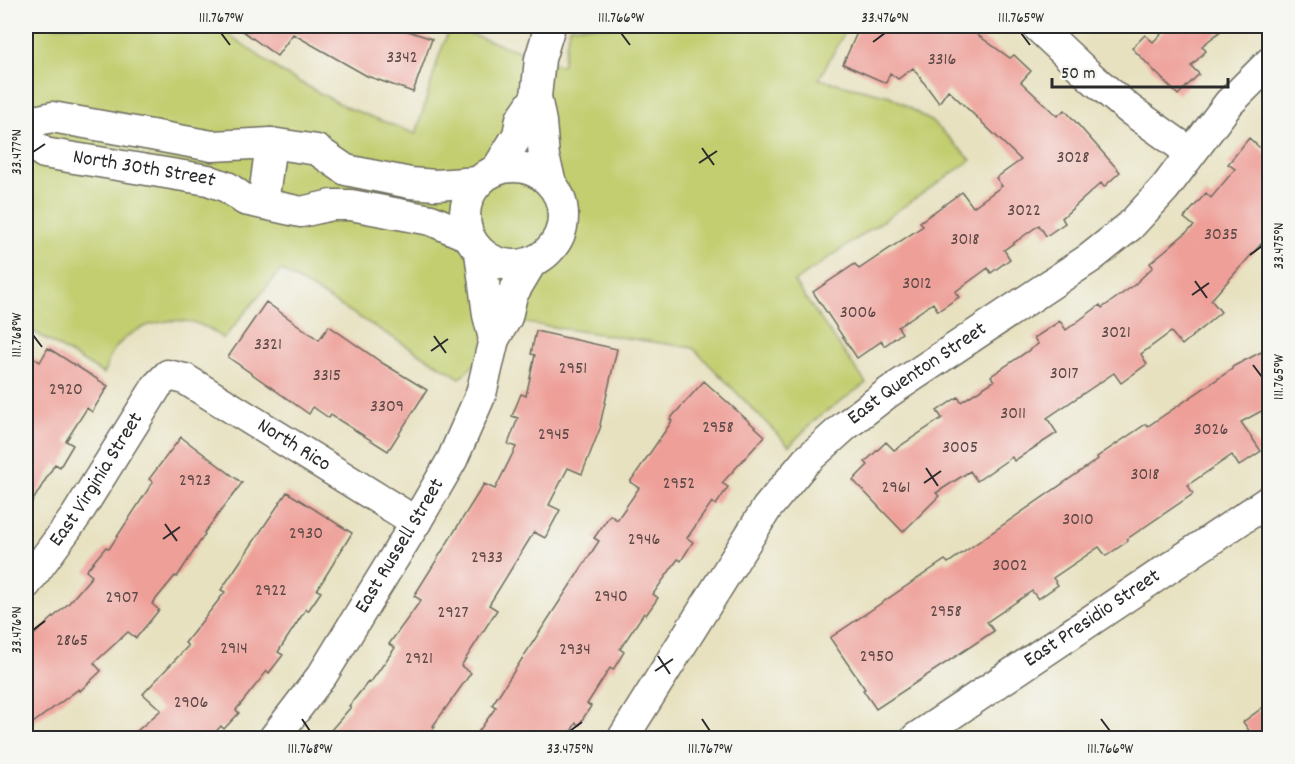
<svg xmlns="http://www.w3.org/2000/svg" width="1295" height="764" font-family="Dekko,sans-serif">
  <style>
    .green { fill: #c2ce70; stroke: #767c4e; stroke-width: 1.5 }
    .building { fill: #ee9f98 }
    .lines { fill: none; stroke-linecap: round; stroke-linejoin: round }
    .minor-casing { stroke: #6d6b5f; stroke-width: 33 }
    .minor { stroke: #fff; stroke-width: 30 }
    .ticks { fill: none; stroke: #2b2b2b; stroke-width: 2 }
    .labels { text-anchor: middle; dominant-baseline: central; stroke-width: 5; stroke-linejoin: round; paint-order: stroke }
    .number-label { font-size: 18px; fill: #5c4846 }
    .street-label { font-size: 21px; fill: #2b2b2b; stroke: #f6f6f2 }
    .neatline { fill: none; stroke: #2b2b2b; stroke-width: 2 }
    .ticks-label { font-size: 15px; text-anchor: middle; fill: #2b2b2b }
  </style>
  <rect width="100%" height="100%" fill="#f6f6f2"/>
  <filter id="ink" filterUnits="userSpaceOnUse"><feTurbulence type="fractalNoise" baseFrequency=".0167" numOctaves="2"/><feDisplacementMap in="SourceGraphic" scale="12" xChannelSelector="R" yChannelSelector="G"/><feConvolveMatrix kernelMatrix="1 2 1 2 8 2 1 2 1" color-interpolation-filters="sRGB"/></filter>
  <filter id="wash" filterUnits="userSpaceOnUse"><feTurbulence type="fractalNoise" baseFrequency=".008" numOctaves="4" result="noise"/><feDisplacementMap in="SourceGraphic" scale="24" xChannelSelector="R" yChannelSelector="G"/><feGaussianBlur stdDeviation="1.35" result="paint"/><feColorMatrix in="noise" values="0 0 0 0 0 0 0 0 0 0 0 0 0 0 0 0 0 1.4 0 .05"/><feComposite in="paint" operator="in"/></filter>
  <g filter="url(#wash)">
    <rect width="100%" height="100%" fill="#e7e1bf"/>
    <!-- green -->
    <path class="green" d="M26 26H217L283 73 314 90 346 107 416 134 439 56 450 27 562 66 570 26H848L819 79 890 96 934 123 971 160 794 282 866 383 817 418 789 446 693 348 519 322 460 378 281 270 223 339C218 335 213 331 208 328 177 312 131 323 112 353 108 359 106 368 104 374L26 327Z"/>
    <g id="blocks">
      <!-- building -->
      <path class="building" d="M236 26H393L432 39 413 92 367 76 293 34 277 56Z
        M860 26H965L1010 58 1014 55 1031 71 1021 82 1057 116 1065 110 1120 172 1104 187 1101 183 1062 218 1065 223 1046 236 1039 225 1004 250 1010 259 991 273 988 268 955 292 959 297 938 311 933 303 898 327 902 333 884 346 882 341 857 358 813 292 855 264 859 269 923 226 920 222 962 192 973 207 1002 186 996 178 1021 160 948 90 939 103 913 68 898 79 890 73 886 83 843 64Z
        M1169 26H1227L1202 46 1206 51 1191 66 1199 74 1178 95 1132 48 1145 35 1153 42Z
        M1249 138 1269 156V235L1211 300 1221 312 1182 345 1171 332 1141 354 1147 364 1121 383 1114 373 1047 418 1057 433 1014 461 1012 457 977 481 970 471 936 493 939 496 903 532 853 480 868 465 865 462 886 442 894 450 942 418 937 411 958 397 961 402 994 381 991 376 1038 344 1034 338 1060 321 1066 330 1100 305 1102 308 1133 286 1153 267 1150 263 1194 226 1184 218 1206 193 1211 198 1235 169 1228 164Z
        M266 302 319 340 329 326 384 364 427 390 388 451 331 415 329 418 313 407 309 414 228 357Z
        M536 331 617 349 600 425 601 426 582 474 568 468 549 505 560 510 545 538 534 532 489 605 497 610 461 666 471 673 433 726 435 727 426 738H324L351 707 349 706 368 682 370 683 395 648 389 644 421 600 414 596 484 484 495 489 516 447 508 444 518 418 512 416 521 394 526 396 535 355 531 354Z
        M48 348 108 386 92 412 87 408 66 441 73 445 60 467 55 464 26 512V353L40 362Z
        M1269 348V407L1241 422 1261 451 1239 466 1232 455 1188 485 1193 494 1127 539 1128 541 1106 556 1099 547 1053 578 1058 585 1038 599 1032 591 987 622 994 631 876 709 863 690 865 689 830 638 945 560 948 563 1098 459 1097 457 1146 424 1148 426 1232 369V367Z
        M704 381 765 436 722 483 728 487 716 505 712 502 687 538 693 542 681 561 678 559 653 594 658 598 646 615 644 613 620 649 624 652 613 670 610 668 587 704 591 706 579 725 576 723 567 738H474L496 707 492 705 599 541 594 538 610 515 617 520 639 488 630 482 672 421 670 419Z
        M181 437 242 483 204 533 205 534 177 577 175 576 152 604 159 610 136 638 128 632 94 663 101 671 80 691 79 689 26 728V642L69 603 92 576 86 571 106 547 109 549 153 482 149 479Z
        M287 492 352 533 317 590 321 592 308 611 306 609 278 652 283 655 269 673 267 671 236 710 239 713 224 729 221 726 210 738H129L161 710 143 694 188 646 185 643 225 592 221 590Z
        M1269 703V738H1254L1243 722Z"/>
    </g>
  </g>
  <g filter="url(#ink)">
    <use href="#blocks" fill-opacity="0" stroke="#6d6b5f" stroke-width="1.5"/>
    <g class="lines">
      <defs>
        <g id="minor">
          <path d="M550 26 540 59 536 97 541 122 544 157 551 183"/>
          <path d="M1037 26 1092 78 1129 109 1191 153"/>
          <path d="M26 123 52 117 212 146 271 143 317 150 346 170 410 183 436 185 478 182"/>
          <path id="s1" d="M26 139 44 153 208 180 227 187 245 200 301 212 332 205H351L431 220 468 236"/>
          <circle cx="514" cy="216" r="49"/>
          <path d="M497 169 518 135 521 119 536 97"/>
          <path d="M263 204 271 143"/>
          <path d="M480 252 488 315 494 339"/>
          <path id="s2" d="M26 584 76 516 157 386 168 375 185 379 416 522"/>
          <path id="s3" d="M274 738 323 674 416 522 452 460 481 394 494 339 507 317 512 295 531 263"/>
          <path id="s4" d="M623 738 767 508 806 461 845 426 889 392 1090 258 1130 226 1165 188 1229 103 1270 62"/>
          <path id="s5" d="M916 738 1270 500"/>
        </g>
      </defs>
      <!-- minor casing -->
      <use href="#minor" class="minor-casing"/>
      <!-- minor -->
      <use href="#minor" class="minor"/>
    </g>
  </g>
  <!-- ticks -->
  <path class="ticks" d="M221 33 230 45M621 33 630 45M1021 33 1030 45M873 42 885 33M702 148 714 165M33 152 45 144M699 163 717 151M1250 255 1262 246M1195 281 1207 298M1192 295 1209 283M33 335 42 347M434 336 446 353M431 351 448 339M1253 365 1262 377M926 468 938 486M924 483 941 471M165 524 177 541M163 539 180 527M33 630 45 621M658 656 670 674M655 671 673 659M302 719 310 731M702 719 710 731M1101 719 1110 731M570 731 582 722"/>
  <g class="labels">
    <!-- number labels -->
    <g class="number-label">
      <text x="402" y="58">3342</text>
      <text x="942" y="60">3316</text>
      <text x="1073" y="158">3028</text>
      <text x="1024" y="211">3022</text>
      <text x="1221" y="235">3035</text>
      <text x="965" y="240">3018</text>
      <text x="917" y="284">3012</text>
      <text x="858" y="313">3006</text>
      <text x="1116" y="333">3021</text>
      <text x="268" y="345">3321</text>
      <text x="573" y="369">2951</text>
      <text x="1064" y="374">3017</text>
      <text x="327" y="376">3315</text>
      <text x="66" y="390">2920</text>
      <text x="387" y="407">3309</text>
      <text x="1013" y="414">3011</text>
      <text x="718" y="428">2958</text>
      <text x="1211" y="430">3026</text>
      <text x="554" y="435">2945</text>
      <text x="960" y="448">3005</text>
      <text x="1145" y="475">3018</text>
      <text x="195" y="481">2923</text>
      <text x="679" y="484">2952</text>
      <text x="896" y="488">2961</text>
      <text x="1078" y="520">3010</text>
      <text x="306" y="534">2930</text>
      <text x="644" y="540">2946</text>
      <text x="487" y="558">2933</text>
      <text x="1010" y="566">3002</text>
      <text x="271" y="591">2922</text>
      <text x="611" y="597">2940</text>
      <text x="122" y="598">2907</text>
      <text x="946" y="612">2958</text>
      <text x="453" y="613">2927</text>
      <text x="72" y="641">2865</text>
      <text x="234" y="649">2914</text>
      <text x="575" y="650">2934</text>
      <text x="877" y="657">2950</text>
      <text x="419" y="659">2921</text>
      <text x="191" y="703">2906</text>
    </g>
    <!-- street labels -->
    <g class="street-label">
      <text stroke="none"><textPath href="#s1" startOffset="124">North 30th Street</textPath></text>
      <text stroke="none"><textPath href="#s4" startOffset="474">East Quenton Street</textPath></text>
      <text stroke="none"><textPath href="#s2" startOffset="398">North Rico</textPath></text>
      <text stroke="none"><textPath href="#s2" startOffset="126">East Virginia Street</textPath></text>
      <text stroke="none"><textPath href="#s3" startOffset="230">East Russell Street</textPath></text>
      <text stroke="none"><textPath href="#s5" startOffset="213">East Presidio Street</textPath></text>
    </g>
  </g>
  <!-- margin -->
  <rect width="1295" height="764" fill="none" stroke="#f6f6f2" stroke-width="66"/>
  <!-- scale -->
  <path d="M1052 78v9h176v-9" fill="none" stroke="#2b2b2b" stroke-width="3"/>
  <text x="1061" y="78" font-size="18" fill="#2b2b2b" stroke="#f6f6f2" stroke-width="4.5" paint-order="stroke">50 m</text>
  <rect x="33" y="33" width="1229" height="698" class="neatline"/>
  <g class="ticks-label">
    <text x="221" y="22">111.767°W</text>
    <text x="621" y="22">111.766°W</text>
    <text x="885" y="22">33.476°N</text>
    <text x="1021" y="22">111.765°W</text>
    <text transform="translate(16 152) rotate(-90)" y="5">33.477°N</text>
    <text transform="translate(1278 246) rotate(-90)" y="5">33.475°N</text>
    <text transform="translate(16 335) rotate(-90)" y="5">111.768°W</text>
    <text transform="translate(1278 377) rotate(-90)" y="5">111.765°W</text>
    <text transform="translate(16 630) rotate(-90)" y="5">33.476°N</text>
    <text x="310" y="753">111.768°W</text>
    <text x="570" y="753">33.475°N</text>
    <text x="710" y="753">111.767°W</text>
    <text x="1110" y="753">111.766°W</text>
  </g>
</svg>
